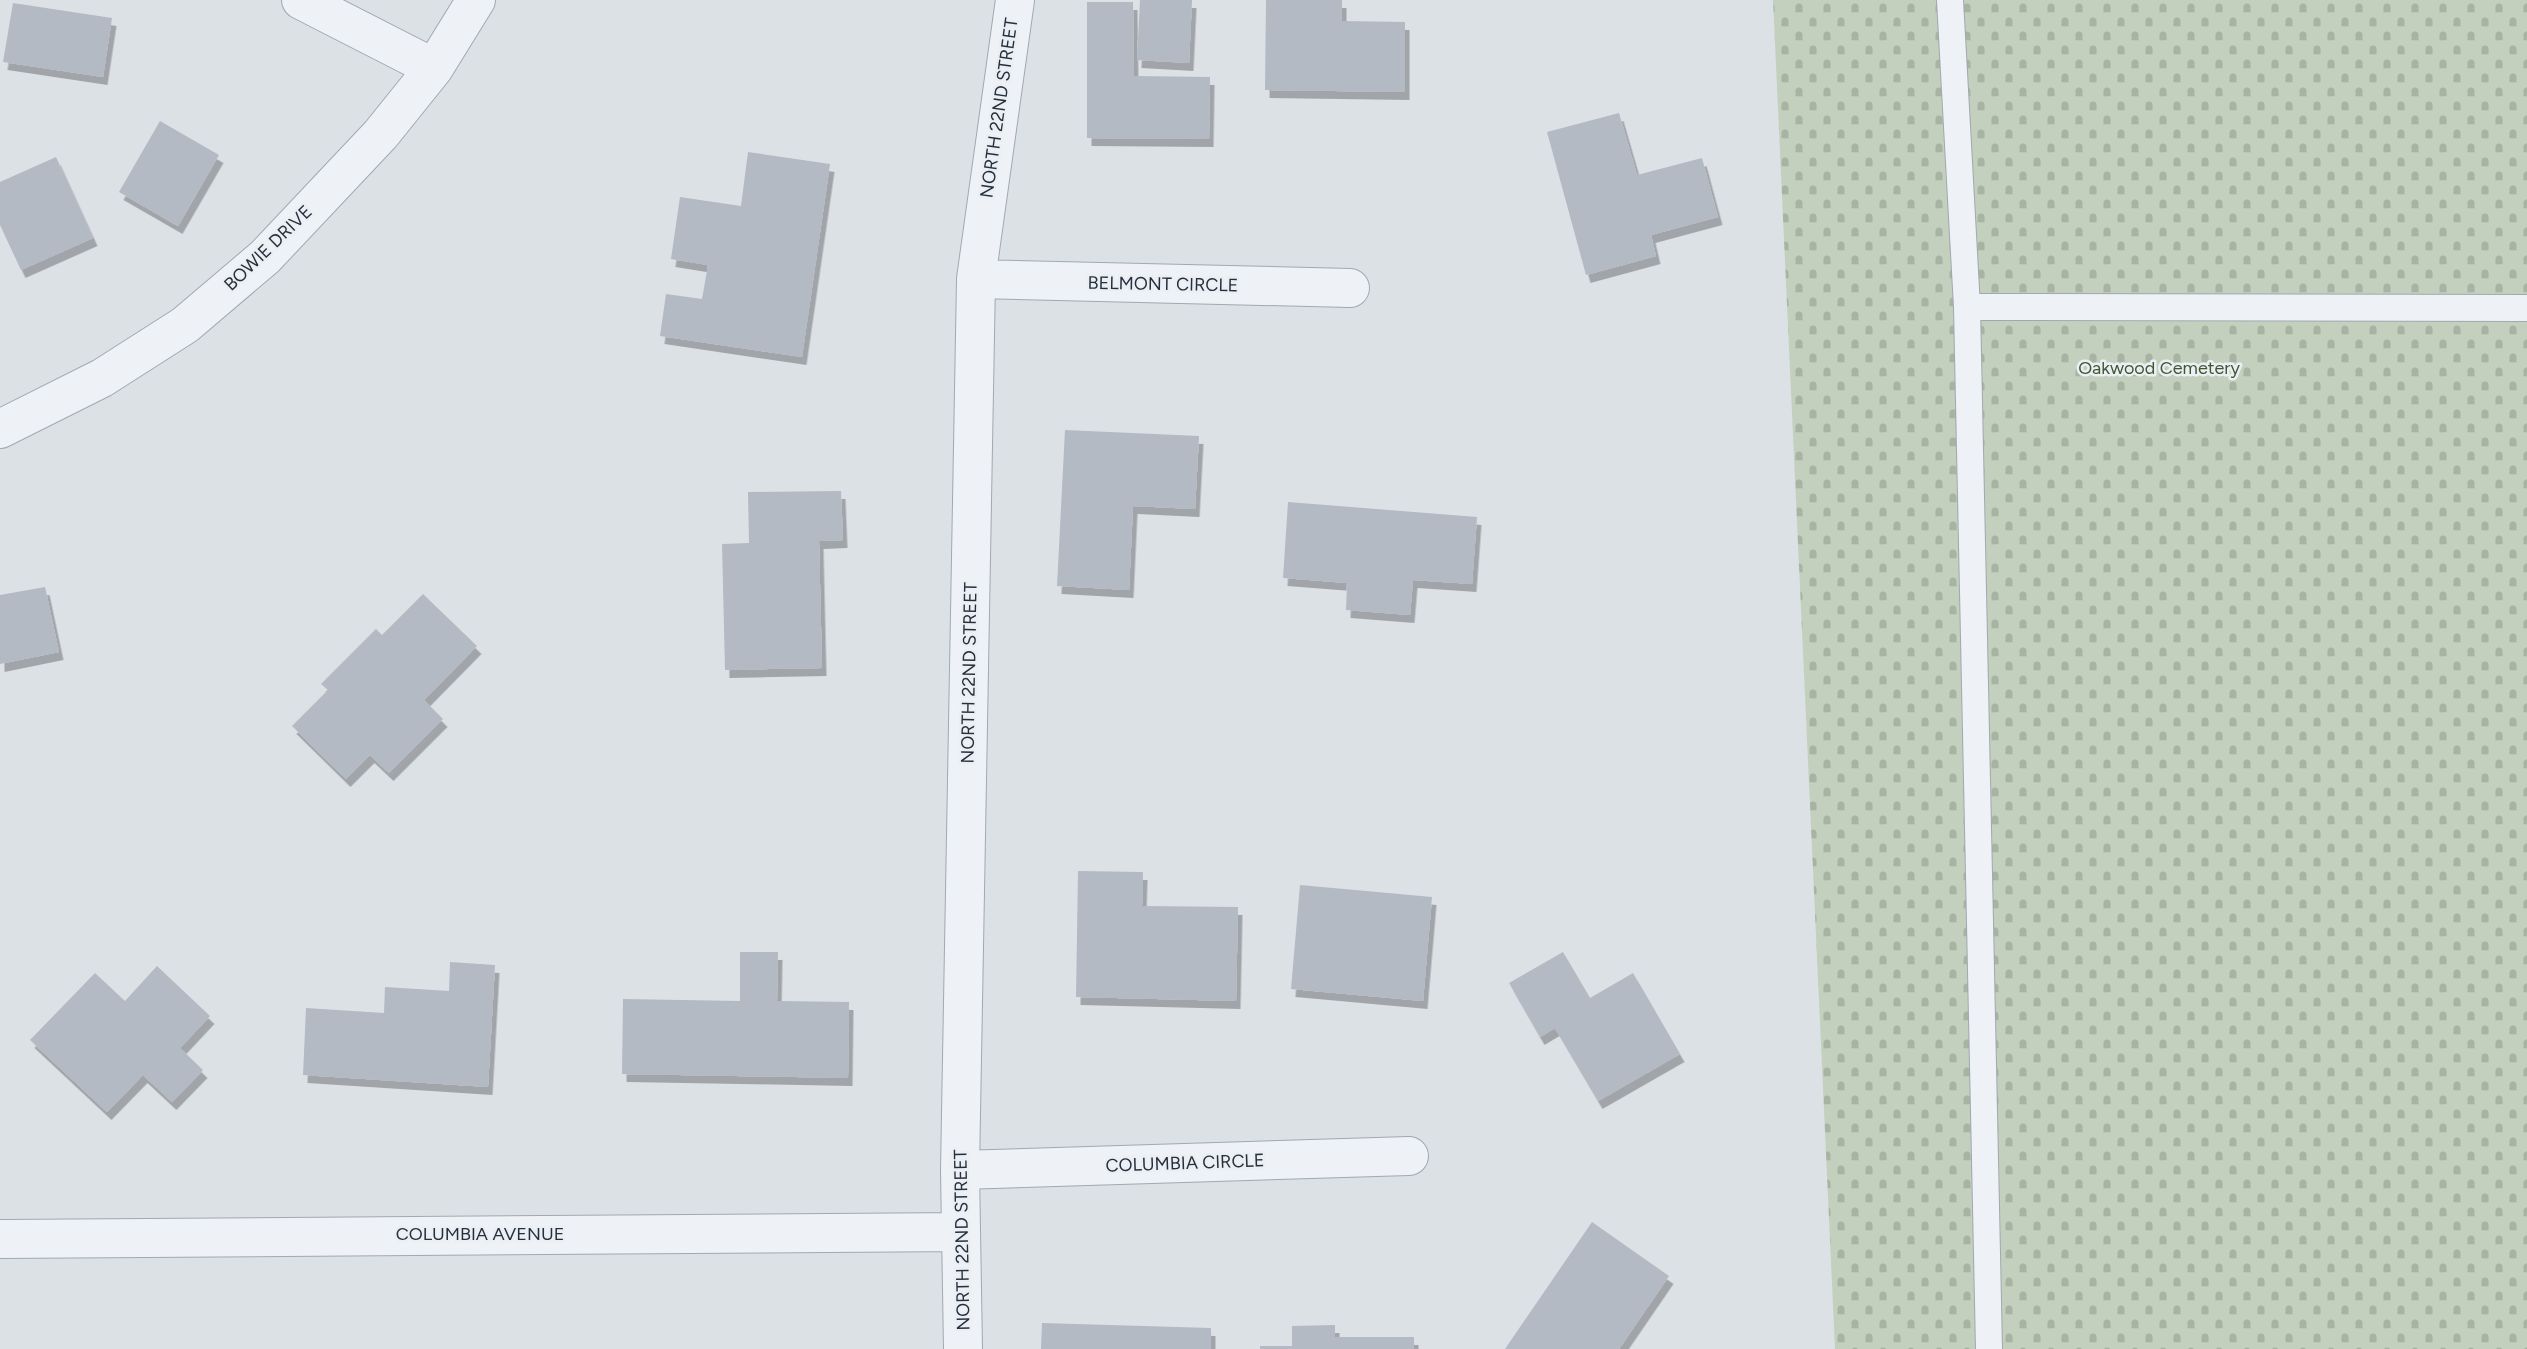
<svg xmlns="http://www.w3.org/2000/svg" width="2527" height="1349" font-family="Figtree,sans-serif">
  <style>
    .cemetery { fill: url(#cemetery-stones) }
    .building { fill: #b3bac3; filter: url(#shadow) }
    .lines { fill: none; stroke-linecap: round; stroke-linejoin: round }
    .lane-casing { stroke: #a2a8b0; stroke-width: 28 }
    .street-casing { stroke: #a2a8b0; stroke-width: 40 }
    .lane { stroke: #eef1f5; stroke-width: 26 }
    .street { stroke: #eef1f5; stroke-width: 38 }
    .labels { text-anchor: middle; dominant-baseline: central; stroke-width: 5; stroke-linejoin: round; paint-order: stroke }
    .street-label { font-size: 18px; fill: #262f3c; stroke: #ebeff4 }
    .park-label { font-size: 18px; fill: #3d5833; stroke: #ebeff4 }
  </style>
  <defs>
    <pattern id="cemetery-stones" width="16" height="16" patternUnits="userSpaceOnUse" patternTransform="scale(1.75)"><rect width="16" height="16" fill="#c3d0bd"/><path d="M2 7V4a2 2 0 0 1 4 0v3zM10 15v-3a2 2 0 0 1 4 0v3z" fill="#a7b3a3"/></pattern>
    <filter id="shadow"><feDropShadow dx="4.5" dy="8" stdDeviation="0" flood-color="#0004"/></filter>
  </defs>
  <rect width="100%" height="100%" fill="#dce1e6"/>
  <!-- cemetery -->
  <path class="cemetery" d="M1773 0H2527V1349H1835Z"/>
  <!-- building -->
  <path class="building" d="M1140 0H1192L1189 63 1137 60Z
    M1266 0H1342V21L1405 22V92L1265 90Z
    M1087 2H1133L1134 76 1210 77 1209 139 1087 138Z
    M13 3 112 18 103 77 3 62Z
    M1619 113 1637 175 1702 158 1718 217 1651 235 1656 256 1586 275 1547 132Z
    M160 121 219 155 178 226 119 192Z
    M748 152 830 164 802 357 660 336 666 294 702 299 708 265 671 259 680 197 741 206Z
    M56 157 93 238 21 270 0 225V182Z
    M1065 430 1199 436 1195 509 1133 506 1129 590 1057 586Z
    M841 491 843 540 819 541 822 668 725 670 722 544 749 543 748 492Z
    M1288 502 1477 517 1472 584 1413 580 1410 615 1346 610 1347 583 1283 578Z
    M45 587 59 652 0 664V595Z
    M423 594 477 646 424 700 443 719 389 773 370 755 346 779 292 726 328 690 321 684 376 629 382 635Z
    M1078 871 1143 872 1142 906 1238 907 1236 1001 1076 997Z
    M1300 885 1432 897 1423 1001 1291 989Z
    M740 952H778L777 1001 849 1002 848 1078 622 1074 623 999 740 1001Z
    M1563 952 1590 998 1633 973 1680 1054 1598 1101 1555 1028 1540 1037 1509 983Z
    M450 962 495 965 488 1087 303 1075 306 1008 384 1013 385 987 449 991Z
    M157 966 210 1016 180 1048 203 1070 172 1102 143 1075 107 1112 30 1040 95 973 125 1001Z
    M1592 1222 1669 1276 1619 1349H1505Z
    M1042 1323 1211 1328V1349H1041Z
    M1335 1325V1337H1414V1349H1260V1346H1292V1326Z"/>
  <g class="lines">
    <defs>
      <path id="lane" d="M1950 0 1967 307 1989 1349
        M1967 307 2527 308"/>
      <path id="street" d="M301 0 434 68
        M976 279 1350 288
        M0 429 102 378 185 325 265 257 381 134 434 68 476 0
        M960 1170 1409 1156
        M0 1239 961 1232
        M963 1349 960 1170 976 279 1015 0"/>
    </defs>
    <!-- lane casing -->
    <use href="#lane" class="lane-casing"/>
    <!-- street casing -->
    <use href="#street" class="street-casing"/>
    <!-- lane -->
    <use href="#lane" class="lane"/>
    <!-- street -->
    <use href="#street" class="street"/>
  </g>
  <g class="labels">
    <!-- street labels -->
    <g class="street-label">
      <text transform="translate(999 108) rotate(-82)">NORTH 22ND STREET</text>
      <text transform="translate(268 248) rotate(-44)">BOWIE DRIVE</text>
      <text transform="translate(1163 284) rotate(1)">BELMONT CIRCLE</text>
      <text transform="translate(969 673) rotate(-89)">NORTH 22ND STREET</text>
      <text transform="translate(1185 1163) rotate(-2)">COLUMBIA CIRCLE</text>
      <text x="480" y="1234">COLUMBIA AVENUE</text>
      <text transform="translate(962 1240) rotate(-91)">NORTH 22ND STREET</text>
    </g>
    <!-- park labels -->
    <g class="park-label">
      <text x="2159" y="368">Oakwood Cemetery</text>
    </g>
  </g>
</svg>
